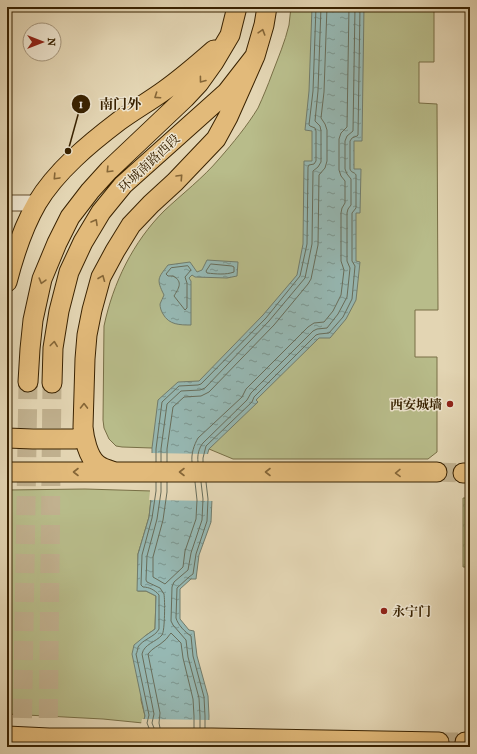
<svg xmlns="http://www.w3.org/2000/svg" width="477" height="754" font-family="'IM FELL French Canon','Noto Serif SC',serif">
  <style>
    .grass { fill: url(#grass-tufts); stroke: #786f46 }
    .green { fill: #b8bc8a; stroke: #786f46 }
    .water { fill: url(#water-ripples); stroke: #717c6c }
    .pier { fill: #e3d5b3 }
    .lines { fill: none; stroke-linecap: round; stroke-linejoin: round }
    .shore { stroke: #686d5a; stroke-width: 1 }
    .major-tunnel { stroke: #c1b18f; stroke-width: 19; stroke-dasharray: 19 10; stroke-linecap: butt }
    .minor-casing { stroke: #644f2e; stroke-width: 17 }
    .major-casing { stroke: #392201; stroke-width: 21 }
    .minor { stroke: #ede4ce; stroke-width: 15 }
    .major { stroke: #e2ba7a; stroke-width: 19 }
    .oneway { stroke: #856637 }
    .poi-dot { fill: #8f2418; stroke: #ede4ce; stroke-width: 1.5 }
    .labels { text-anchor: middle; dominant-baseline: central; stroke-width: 3; stroke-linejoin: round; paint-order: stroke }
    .street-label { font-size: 13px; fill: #392201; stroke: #ede4ce }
    .poi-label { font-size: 13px; font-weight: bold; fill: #392201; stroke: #ede4ce; text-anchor: end }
    .leader { fill: none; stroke: #392201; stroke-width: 1.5 }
    .callout-dot { fill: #392201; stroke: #ede4ce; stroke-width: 1.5 }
    .mark-label { font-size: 12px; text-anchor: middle; font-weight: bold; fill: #fff }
    .callout-label { font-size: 14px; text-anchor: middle; font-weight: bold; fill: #392201; stroke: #ede4ce; stroke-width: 3; stroke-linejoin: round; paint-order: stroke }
  </style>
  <defs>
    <pattern id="grass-tufts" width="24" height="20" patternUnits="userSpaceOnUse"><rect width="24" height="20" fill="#b8bc8a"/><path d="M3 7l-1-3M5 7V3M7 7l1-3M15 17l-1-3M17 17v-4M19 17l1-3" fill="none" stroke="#9fa175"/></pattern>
    <pattern id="water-ripples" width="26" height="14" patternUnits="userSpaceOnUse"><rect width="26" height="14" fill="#96b8b3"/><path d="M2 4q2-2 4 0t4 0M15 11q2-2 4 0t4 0" fill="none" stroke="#7b958f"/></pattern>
  </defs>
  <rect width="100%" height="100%" fill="#e3d5b3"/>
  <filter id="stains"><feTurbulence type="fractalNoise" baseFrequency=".005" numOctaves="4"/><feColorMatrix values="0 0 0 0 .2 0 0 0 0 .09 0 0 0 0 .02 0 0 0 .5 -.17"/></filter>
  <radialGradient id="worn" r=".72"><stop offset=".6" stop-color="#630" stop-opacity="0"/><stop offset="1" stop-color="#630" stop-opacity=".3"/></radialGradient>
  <!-- grass -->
  <path class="grass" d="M463 498H470V567H463Z"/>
  <!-- green -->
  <path class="green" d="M291 7H434V62H419V103L437 104 438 310H415V357H437V452L428 459H233L209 449 152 448 122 447 116 446 109 439 104 428 103 420 104 326C113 283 133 242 164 211 182 194 203 178 219 159 233 143 247 126 258 108 263 97 268 85 272 74 278 58 285 42 289 25 290 19 290 13 291 7Z
    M85 489 152 491 149 517 138 554V591H146L156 596 155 629 145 636 141 700 145 716 143 723 103 719 7 714V490Z"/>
  <!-- water -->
  <path class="water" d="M312 7H364L362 141H354V169H361L360 213H356V261L360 262 356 300 346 319 330 338H319L256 400 258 402 209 449 206 459 212 499 211 522 199 555 196 579H191L180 589V619L189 630 194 631 197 656 208 696 209 716 208 747 143 723 145 716 132 654 134 645 145 636 155 629 156 596 146 591H137L138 554 149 517 152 491V448L158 400 178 382 199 381 263 315 297 275 303 244 304 161H312V131L305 130 309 91Z
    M207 260 238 262 237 276 227 278 195 277 192 275 189 278 191 281V325C180 325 169 325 163 314 161 311 160 307 160 304 161 301 163 298 164 295 156 279 158 278 168 265L190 262 197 272 202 270Z"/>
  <!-- pier -->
  <path class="pier" d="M150 453 210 454 209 459 214 501 149 500 150 491Z
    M142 719 211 720 210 747H149L141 724Z"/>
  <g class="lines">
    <!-- shore -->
    <path class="shore" d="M211 264 232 266 234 267V272C226 275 216 274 207 273L206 271 210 265Z
      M188 266 191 270 185 277 187 283V308L185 310 174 296C178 289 184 282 173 276H168L166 274 171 268Z
      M156 462V449L162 402 179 386 198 385 201 384 266 318 300 276 307 244 308 167 309 165 314 164 316 161V131L315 128 310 126 309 125 313 91 316 7
      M161 462V449L167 404 181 391 200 390 205 388 269 321 305 278 312 244 313 171 318 167 321 162V131L320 126 315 121 318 91 321 7
      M167 462V449L173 407 184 397 201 396 209 392 274 325 308 284 311 279 318 245 319 175 325 168 327 161V130L325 124 321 118 324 92 327 7
      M192 462C191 454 194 445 198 438L242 397 246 389 308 327 314 323 324 322 333 311 341 295 344 270 341 261V213L342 208 345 203V181L341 176 339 170V139L341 133 347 127 349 7
      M198 462C197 455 199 448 203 443L247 400 251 393 313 331 317 329 327 328 338 314 347 297 350 268 347 261V213L348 209 351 205V179L347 174 345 169V141L347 136 353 131 355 7
      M203 462V458L206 446 252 402 254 397 316 335 319 334 329 333 343 317 352 299 355 266 352 261V213L356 208V175C355 172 351 173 350 169V141L352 138 357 136 358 135 360 7
      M167 482V492L163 520 153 557V577L165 584 183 567 185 551 196 519 197 500 195 482
      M149 728 147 723 149 715 136 654C137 653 138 648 138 647 143 639 155 637 159 629V595C155 590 149 587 143 587L141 585 142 555 152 518 156 491V482
      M154 728 152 723 154 714 142 654C144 644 156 642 162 635 165 631 165 600 164 594L160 588 147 582 146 580 147 556 157 519 161 492V482
      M160 728 159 723 160 713 148 654C152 648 159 646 164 641 167 639 169 635 171 633L181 643 183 658 193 699 194 716V728
      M200 728V716L199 698 188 657 186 640 173 625 171 621 172 587 174 582 188 570 191 553 202 520 203 499 201 482
      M205 728V716L204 697 193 656 191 636C185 632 178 625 176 618L177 588 189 577 193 574 196 554 207 521 208 499 206 482"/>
    <!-- major-tunnel -->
    <path class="major-tunnel" d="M437 472 463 473
      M439 742H465
      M22 747 28 382
      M48 747 52 383"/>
    <defs>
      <path id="minor" d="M7 203H37"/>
      <path id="major" d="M7 282C14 255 23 227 37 203 56 171 90 143 119 121 134 110 150 101 165 90 182 78 198 64 214 50
        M28 382 30 349 33 320 42 279 57 243 70 217 90 191 109 170 185 98 199 83 214 62 230 35 237 7
        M52 383 53 348 59 311 69 272 83 242 101 212 123 185 227 92 255 56 264 25 267 7
        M7 438 33 439H75L84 435
        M7 472H437
        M115 472C109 470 101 468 97 464 88 457 84 438 83 427L85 359 87 335 92 310 101 277 115 251 131 225 151 204 175 182 216 139 228 117 255 56
        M463 473H470
        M7 736 49 738H212L439 742
        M465 742H470"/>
    </defs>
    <!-- minor casing -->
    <use href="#minor" class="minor-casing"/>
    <!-- major casing -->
    <use href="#major" class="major-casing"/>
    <!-- minor -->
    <use href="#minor" class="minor"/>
    <!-- major -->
    <use href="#major" class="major"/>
  </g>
  <!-- one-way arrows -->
  <defs><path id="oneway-chevron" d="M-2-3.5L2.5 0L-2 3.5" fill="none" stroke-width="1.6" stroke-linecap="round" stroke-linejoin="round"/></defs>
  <g class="oneway">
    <use href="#oneway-chevron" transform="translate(262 32) rotate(-73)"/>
    <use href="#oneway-chevron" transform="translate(202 80) rotate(127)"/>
    <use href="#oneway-chevron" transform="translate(157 96) rotate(146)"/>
    <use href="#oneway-chevron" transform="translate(109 170) rotate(134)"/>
    <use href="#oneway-chevron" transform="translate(56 177) rotate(133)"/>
    <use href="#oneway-chevron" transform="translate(180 177) rotate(-47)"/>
    <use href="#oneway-chevron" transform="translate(95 222) rotate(-60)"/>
    <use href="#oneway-chevron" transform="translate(102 278) rotate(-68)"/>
    <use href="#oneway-chevron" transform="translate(42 281) rotate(106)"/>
    <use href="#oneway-chevron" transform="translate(54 344) rotate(-83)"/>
    <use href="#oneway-chevron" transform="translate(84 406) rotate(-89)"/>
    <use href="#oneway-chevron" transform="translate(76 472) rotate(-180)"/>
    <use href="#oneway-chevron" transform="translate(182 472) rotate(180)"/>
    <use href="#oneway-chevron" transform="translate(268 472) rotate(-180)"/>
    <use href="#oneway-chevron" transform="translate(398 473) rotate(179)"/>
  </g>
  <!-- markers -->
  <g class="poi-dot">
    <circle cx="450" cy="404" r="4"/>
    <circle cx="384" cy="611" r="4"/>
  </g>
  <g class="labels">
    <!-- street labels -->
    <g class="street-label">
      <text transform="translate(149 163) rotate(-43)">环城南路西段</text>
    </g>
    <!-- poi labels -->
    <g class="poi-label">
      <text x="442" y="404">西安城墙</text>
      <text x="392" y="611" text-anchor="start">永宁门</text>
    </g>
  </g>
  <!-- callouts -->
  <path class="leader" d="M68 151L81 104"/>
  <g class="callout-dot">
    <circle cx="68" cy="151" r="4"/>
    <circle cx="81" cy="104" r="10"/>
  </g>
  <g class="mark-label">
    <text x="81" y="108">1</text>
  </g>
  <g class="callout-label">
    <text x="120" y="109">南门外</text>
  </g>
  <!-- margin -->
  <rect width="477" height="754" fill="none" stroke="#e3d5b3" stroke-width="24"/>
  <rect x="8" y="8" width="461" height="738" fill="none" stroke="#392201" stroke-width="2"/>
  <rect x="12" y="12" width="453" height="730" fill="none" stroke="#392201"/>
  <!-- north arrow -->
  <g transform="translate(42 42) rotate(90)"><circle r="19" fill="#ede4ce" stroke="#a5967c"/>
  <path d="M0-3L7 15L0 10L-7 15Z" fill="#8f2418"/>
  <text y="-6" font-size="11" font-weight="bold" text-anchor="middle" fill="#392201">N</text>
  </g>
  <rect width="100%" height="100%" filter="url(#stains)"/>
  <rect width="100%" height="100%" fill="url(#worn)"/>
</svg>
